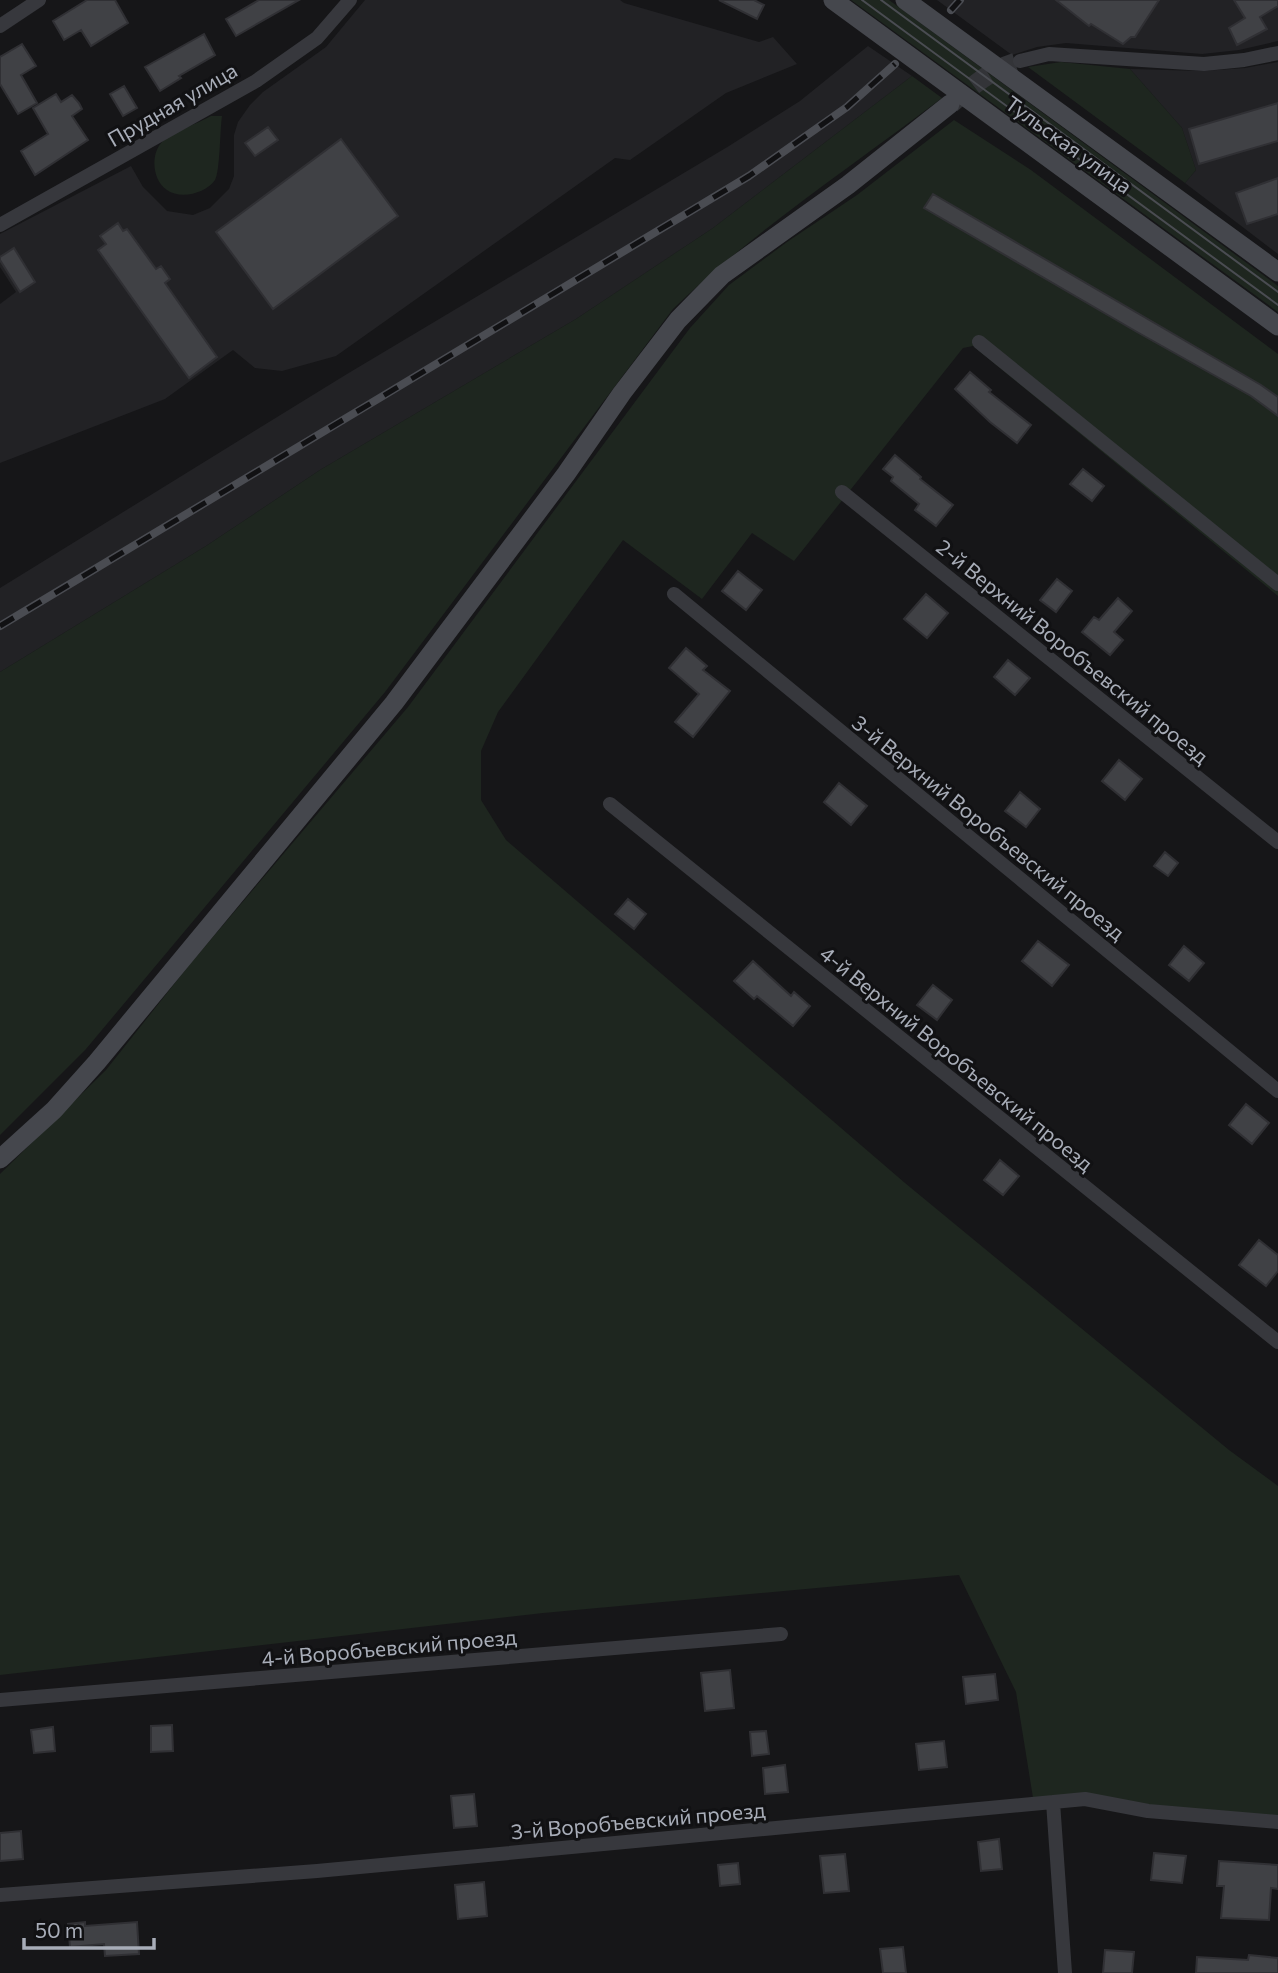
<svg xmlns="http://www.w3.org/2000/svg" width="1278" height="1973" font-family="Commissioner,sans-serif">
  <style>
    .built { fill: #222225 }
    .green { fill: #1e261f }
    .building { fill: #404145; stroke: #303034; stroke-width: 2 }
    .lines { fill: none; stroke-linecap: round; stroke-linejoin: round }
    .secondary-tunnel { stroke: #333438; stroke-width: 19; stroke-dasharray: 19 10; stroke-linecap: butt }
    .street { stroke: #37383d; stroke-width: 14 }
    .secondary { stroke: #45474d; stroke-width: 19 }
    .tram { stroke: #4a4c52; stroke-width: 2 }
    .rail-casing { stroke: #4a4c52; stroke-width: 8 }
    .rail { stroke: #111113; stroke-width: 5; stroke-dasharray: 16; stroke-linecap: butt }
    .labels { text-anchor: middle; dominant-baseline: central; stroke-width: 6; stroke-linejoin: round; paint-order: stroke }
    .street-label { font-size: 21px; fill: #a8adb8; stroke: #111113 }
  </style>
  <rect width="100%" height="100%" fill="#161618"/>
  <!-- built -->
  <path class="built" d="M365 0H620L624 3 759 42 773 37 797 64 726 93 630 160 615 158 336 356 282 371 255 368 233 350 165 399 0 463V304L16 292 0 267V234L131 166 143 187 167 211 193 215 210 208 229 189 234 176V135L238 122 250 105 263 92 326 47Z
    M937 0H1278V41L1239 50 1202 54 1066 43 1037 47 1012 55Z
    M868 46 912 76 713 228 576 319 320 470 206 546 0 672V588L347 374 729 146 800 101Z
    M1278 62V254L1185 183 1196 170 1182 128 1130 69 1203 71 1245 68Z"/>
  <!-- green -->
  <path class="green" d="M851 0H889L1278 286V312Z
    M1061 62 1130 69 1182 128 1196 170 1185 183 1028 67Z
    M912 76 942 98C851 167 755 230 673 309L385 692 86 1049 0 1135V672L206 546 320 470 576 319 713 228Z
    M211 116H222C220 129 220 172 215 180 206 193 181 200 167 190 152 180 150 153 163 141 176 131 196 124 211 116Z
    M954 120 1031 170 1278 354V596L973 346 963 348 794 561 752 533 702 599 623 540 498 712 481 751V800L506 840 905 1183 1229 1450 1278 1486V1822L1085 1799 1034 1804 1016 1692 959 1575 543 1613 0 1675V1174L106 1070 190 964 408 707 690 328 729 285 787 242 857 195Z"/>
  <!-- building -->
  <path class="building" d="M87 0H115L128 23 91 46 81 30 64 40 53 21Z
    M259 0H299L236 36 226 19Z
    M719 0H754L764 5 757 19Z
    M1056 0H1159L1135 37H1131L1123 44 1091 24 1089 26Z
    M1234 0H1278V6L1260 17 1267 29 1237 45 1229 28 1245 18Z
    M204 34 215 55 179 76 181 78 160 91 145 67Z
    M22 44 36 66 21 75 37 103 18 114 0 84V57Z
    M124 86 137 108 123 116 110 94Z
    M56 94 61 102 72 95 79 103 82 109 72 116 88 140 35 175 21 151 48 134 33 108Z
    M1278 103V141L1199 164 1189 129Z
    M268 127 278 140 255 156 245 143Z
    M341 139 398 216 273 309 216 232Z
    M1278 178V214L1247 224 1236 193Z
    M933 194 1261 385 1278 397V416L1251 396 1137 332 924 208Z
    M118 223 123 231 127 229 156 269 161 266 170 279 165 283 217 357 189 378 98 250 106 244 100 236Z
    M14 248 35 282 20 292 0 260V257Z
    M970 372 991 390 989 392 1031 425 1017 443 990 422 955 389Z
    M895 455 921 477 920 479 953 505 936 526 915 510 919 504 891 481 893 477 883 469Z
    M1083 469 1104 486 1092 501 1070 484Z
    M738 571 762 590 746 610 722 591Z
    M1057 579 1072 591 1056 612 1040 600Z
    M926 594 948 613 927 638 904 619Z
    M1118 598 1132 611 1114 632 1123 640 1110 655 1082 632 1094 617 1099 620Z
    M686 648 707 666 703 670 730 691 693 737 675 722 699 694 669 668Z
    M1008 660 1030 678 1015 695 994 677Z
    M1119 760 1142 779 1125 800 1102 781Z
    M839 783 867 806 851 825 824 802Z
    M1020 792 1040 809 1026 827 1005 811Z
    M1165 852 1178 863 1168 876 1154 866Z
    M628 899 646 914 634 929 615 914Z
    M1038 941 1069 965 1052 986 1022 961Z
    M1184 946 1204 963 1189 981 1169 965Z
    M753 961 791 996 794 992 810 1006 793 1026 757 996 754 999 734 981Z
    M933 985 952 1000 937 1020 917 1005Z
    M1246 1104 1269 1123 1252 1144 1229 1125Z
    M1000 1160 1019 1176 1003 1195 984 1180Z
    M1259 1240 1278 1255V1271L1266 1286 1239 1265Z
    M730 1670 734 1708 705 1711 701 1673Z
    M995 1674 998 1700 966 1704 963 1677Z
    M172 1725 173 1751 151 1752V1726Z
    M53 1727 55 1751 34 1753 31 1730Z
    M766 1731 769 1754 752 1756 750 1732Z
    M944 1741 947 1767 919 1770 916 1744Z
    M785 1765 788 1792 765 1794 763 1768Z
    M474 1794 477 1826 454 1828 451 1796Z
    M21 1831 23 1859 0 1861V1833Z
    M999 1839 1002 1869 981 1871 978 1842Z
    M1154 1853 1186 1856 1182 1883 1151 1880Z
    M845 1854 849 1891 824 1893 820 1856Z
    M1219 1861 1278 1865V1889L1271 1888 1269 1920 1221 1918 1224 1886H1217Z
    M738 1863 740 1884 720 1886 718 1865Z
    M484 1882 487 1916 458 1919 455 1885Z
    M85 1922V1926L137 1922 139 1954 105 1956 104 1944 70 1947 68 1924Z
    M903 1947 906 1973H883L880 1949Z
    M1105 1950 1134 1952 1132 1973H1103Z
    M1249 1955 1278 1958V1973H1196L1197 1957 1248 1960Z"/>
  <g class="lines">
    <!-- secondary-tunnel -->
    <path class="secondary-tunnel" d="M951 104C972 86 993 68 1020 61"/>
    <!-- street -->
    <path class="street" d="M0 26 39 0
      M1020 61 1049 54 1204 64 1244 60 1278 53
      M0 225 256 81 317 38 350 0
      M979 342 1278 584
      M842 492 1278 842
      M674 594 1278 1091
      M610 804 1278 1342
      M0 1700 781 1634
      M1053 1802 1065 1973
      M0 1895 317 1871 1085 1799 1148 1811 1278 1822"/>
    <!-- secondary -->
    <path class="secondary" d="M833 0 1278 326
      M905 0 1278 272
      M0 1159 54 1110 97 1062 394 703 566 474 622 393 678 320 722 275 848 185 950 104"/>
    <!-- tram -->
    <path class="tram" d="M862 0 1278 305
      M881 0 1278 292"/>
    <defs>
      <path id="rail" d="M951 10 960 0
        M0 626 749 176 847 107 895 64"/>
    </defs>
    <!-- rail casing -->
    <use href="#rail" class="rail-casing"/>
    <!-- rail -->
    <use href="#rail" class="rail"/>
  </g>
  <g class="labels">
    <!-- street labels -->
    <g class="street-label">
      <text transform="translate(172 104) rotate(-30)">Прудная улица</text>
      <text transform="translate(1069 144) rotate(36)">Тульская улица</text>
      <text transform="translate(1073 651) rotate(39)">2-й Верхний Воробъевский проезд</text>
      <text transform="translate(989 827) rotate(39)">3-й Верхний Воробъевский проезд</text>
      <text transform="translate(957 1058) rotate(39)">4-й Верхний Воробъевский проезд</text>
      <text transform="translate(389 1647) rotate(-5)">4-й Воробъевский проезд</text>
      <text transform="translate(638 1820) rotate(-5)">3-й Воробъевский проезд</text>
    </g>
  </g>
  <!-- scale -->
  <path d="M24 1938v10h130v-10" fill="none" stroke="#a8adb8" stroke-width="3.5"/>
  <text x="35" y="1938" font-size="21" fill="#a8adb8" stroke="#111113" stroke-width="5" paint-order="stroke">50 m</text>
</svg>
